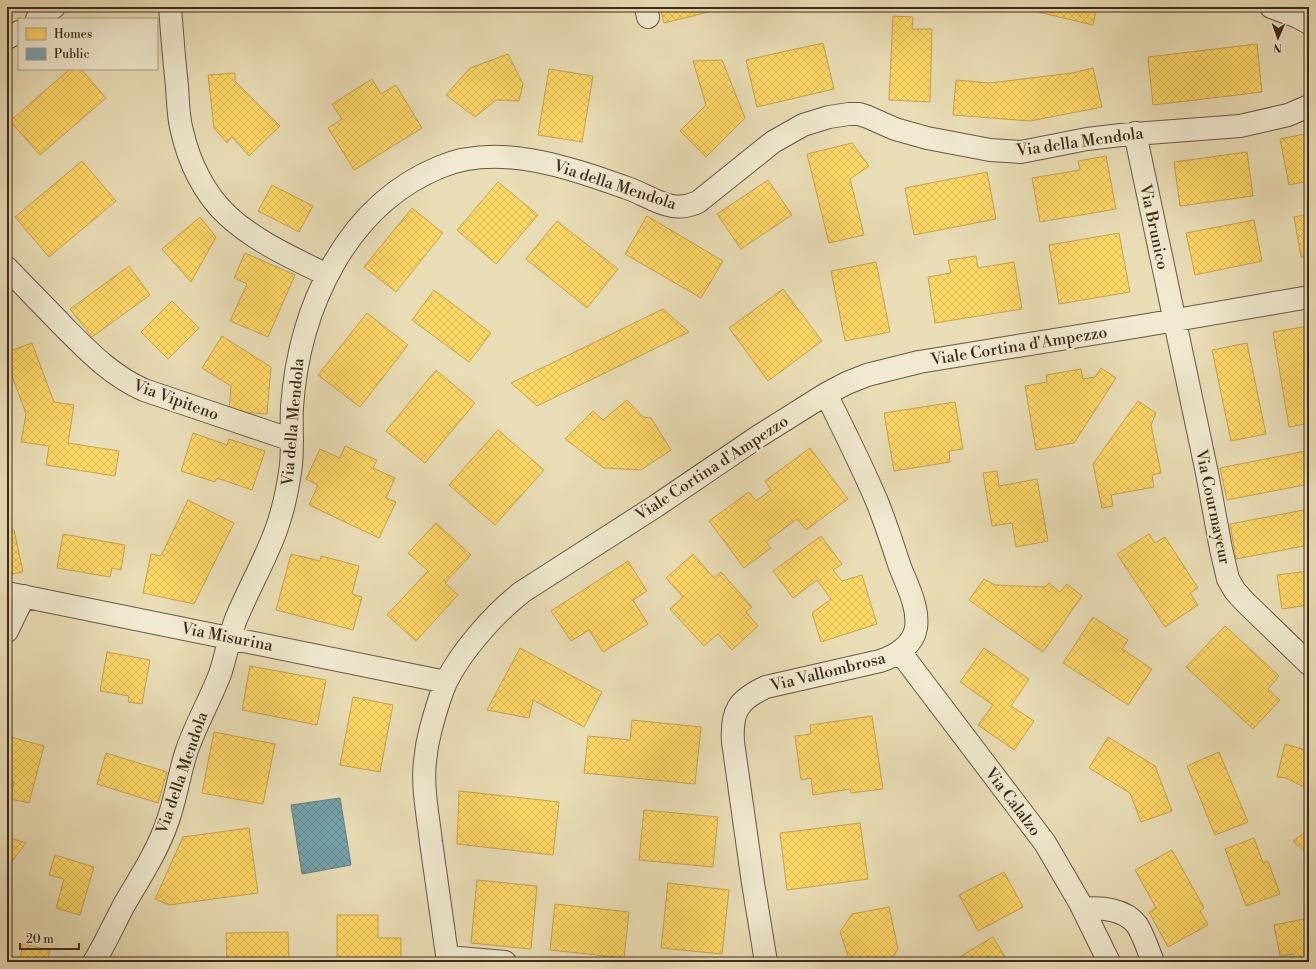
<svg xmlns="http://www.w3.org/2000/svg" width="1316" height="969" font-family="'Libre Bodoni',serif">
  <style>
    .homes { fill: url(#homes-cross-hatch); stroke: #c5a450 }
    .public { fill: url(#public-cross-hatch); stroke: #658083 }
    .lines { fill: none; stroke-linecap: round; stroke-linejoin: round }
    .minor-casing { stroke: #695742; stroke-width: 24 }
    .minor { stroke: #f1ead0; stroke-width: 22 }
    .labels { text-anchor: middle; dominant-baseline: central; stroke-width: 4; stroke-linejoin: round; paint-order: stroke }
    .street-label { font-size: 16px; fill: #3e2a1b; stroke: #f1ead0 }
  </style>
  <defs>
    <pattern id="homes-cross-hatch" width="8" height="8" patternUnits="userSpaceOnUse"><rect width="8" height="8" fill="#ffd966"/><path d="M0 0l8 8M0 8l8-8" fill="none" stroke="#dcba58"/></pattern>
    <pattern id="public-cross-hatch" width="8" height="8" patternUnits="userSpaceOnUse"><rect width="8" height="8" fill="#76a5af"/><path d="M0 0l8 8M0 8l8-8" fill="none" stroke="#62878e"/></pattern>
  </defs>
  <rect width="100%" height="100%" fill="#eadeb6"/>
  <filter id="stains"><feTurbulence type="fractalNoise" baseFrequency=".005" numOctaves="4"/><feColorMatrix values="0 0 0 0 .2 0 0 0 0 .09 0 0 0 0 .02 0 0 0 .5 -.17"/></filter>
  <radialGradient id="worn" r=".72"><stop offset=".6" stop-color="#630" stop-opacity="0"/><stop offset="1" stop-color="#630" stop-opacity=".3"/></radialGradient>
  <!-- homes -->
  <path class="homes" d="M660 7H729L664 23Z
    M1017 7H1097L1093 25Z
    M893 16 913 17 912 29H932L930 102 889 100Z
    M823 43 834 89 757 107 746 60Z
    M1257 44 1262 92 1153 105 1148 57Z
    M508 54 523 84 519 101 496 100 475 117 446 95 470 68Z
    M722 60 745 118 706 157 680 131 706 105 693 61Z
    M1093 68 1102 107 1030 121 953 115 956 80 990 83 1072 73Z
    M70 69H81L106 98 40 155 10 121Z
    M549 69 593 76 582 142 538 135Z
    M235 73V81L280 126 249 156 232 137 227 143 214 128 208 75Z
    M372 79 381 94 396 85 422 128 354 170 328 128 342 119 332 104Z
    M1309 133V181L1289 185 1280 139Z
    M852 143 869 166 850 179 864 235 829 243 807 154Z
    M1247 152 1253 196 1180 206 1174 162Z
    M1106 156 1116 209 1040 222 1032 178 1080 170 1078 161Z
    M82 161 116 201 49 257 15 217Z
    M987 172 996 219 914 235 905 188Z
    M768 180 792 215 741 249 717 214Z
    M498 182 538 215 496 264 457 230Z
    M272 185 313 206 299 232 258 211Z
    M412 208 443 233 396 292 364 267Z
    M1309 214V255L1301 257 1294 217Z
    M647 216 723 261 701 298 625 254Z
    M200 217 216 237 191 282 162 249Z
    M1254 220 1262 261 1195 275 1186 233Z
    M557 221 618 269 587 308 526 259Z
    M1119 233 1130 292 1059 304 1049 245Z
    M245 253 295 275 268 337 230 321 247 284 234 278Z
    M976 256 978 268 1014 262 1022 309 935 323 928 277 951 273 948 260Z
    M876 262 890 332 845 341 831 271Z
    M129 266 150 295 92 337 70 309Z
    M783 289 822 341 768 381 729 328Z
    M434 290 491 333 469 362 412 320Z
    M172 301 199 328 168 359 141 332Z
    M663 309 689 332 537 406 511 383Z
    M367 313 408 345 360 407 318 375Z
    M1309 326V423L1289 427 1273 332Z
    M222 336 271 367 267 414 229 411 231 386 202 368Z
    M32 343 54 402 74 405 68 443 119 451 115 476 46 465 49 446 21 442 26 414 7 362V352Z
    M1247 343 1266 434 1231 441 1212 350Z
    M1101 368 1116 378 1074 443 1036 450 1025 386 1047 382 1046 375 1081 369 1083 379 1095 377Z
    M436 370 475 403 425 463 386 431Z
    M627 400 643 417 651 418 671 450 641 470 604 468 565 439 593 411 603 420Z
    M1138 401 1156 413 1151 425 1161 473 1152 475 1154 487 1111 495 1113 506 1102 508 1093 464Z
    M955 402 963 449 949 451 950 462 894 471 884 413Z
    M498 430 544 470 495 525 449 485Z
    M193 433 227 445 229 439 265 451 252 490 217 478 215 482 181 471Z
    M345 446 377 460 373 468 395 478 386 498 396 502 379 538 309 505 318 485 306 479 320 449 340 458Z
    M810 448 848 499 806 530 797 519 766 542 771 548 744 568 709 521 749 492 756 501 771 490 765 481Z
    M1306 451 1309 466V484L1227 500 1220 468Z
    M997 471 999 486 1037 479 1048 541 1016 547 1012 523 992 526 983 473Z
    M188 500 234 523 194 604 143 593 151 554 161 556Z
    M1309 509V545L1236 559 1230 524Z
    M7 523 9 531 14 530 23 572 7 575Z
    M436 523 471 555 445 583 458 595 416 641 387 615 428 571 408 553Z
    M63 534 125 545 121 570 112 568 110 577 57 568Z
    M1149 534 1155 543 1165 537 1198 588 1190 593 1198 605 1165 627 1117 554Z
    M821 536 842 564 833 570 842 581 862 575 877 624 821 642 812 613 831 599 817 580 793 598 773 571Z
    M291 554 320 561 321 556 359 566 352 594 362 597 353 630 276 610Z
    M693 554 714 578 721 572 752 607 746 612 758 626 732 650 718 634 704 646 670 609 683 597 666 578Z
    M628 561 647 591 633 600 648 624 603 652 589 630 571 641 551 611Z
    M1309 571V605L1282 609 1277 575Z
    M984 579 995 585 1045 587 1049 583 1060 592 1067 584 1082 596 1043 652 969 600Z
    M1093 617 1128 640 1122 649 1152 669 1128 705 1063 663Z
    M1225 626 1279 676 1268 689 1280 700 1253 729 1186 667Z
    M520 648 602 692 584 727 533 700 529 718 487 710Z
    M984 648 1029 679 1011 706 1034 721 1014 750 978 725 993 705 960 682Z
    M107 652 150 660 142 704 128 702 129 696 100 691Z
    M250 666 326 680 317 725 242 710Z
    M353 697 393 705 380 772 340 765Z
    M872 716 883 789 851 793 850 789 813 795 811 778 801 780 795 736 811 734 810 725Z
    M632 720 701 727 695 784 584 773 588 736 630 740Z
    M214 732 275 744 263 804 202 793Z
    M7 736 44 746 29 803 10 799 14 782 7 780Z
    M1108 737 1155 766 1172 811 1141 822 1130 793 1089 768Z
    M1285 744 1309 751V796L1304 787 1286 778 1277 777Z
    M1219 752 1248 822 1215 835 1187 766Z
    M106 753 167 772 158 803 97 784Z
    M459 791 559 802 553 855 457 844Z
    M644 810 718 817 713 867 639 860Z
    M860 823 868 879 787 890 780 833Z
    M1309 826V856L1293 841 1303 834Z
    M249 828 258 893 169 905 155 899 183 837Z
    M7 837 26 843 7 868Z
    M1254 838 1263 863 1268 861 1280 894 1246 906 1225 849Z
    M1172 850 1204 908 1200 911 1208 925 1168 947 1149 912 1156 908 1135 870Z
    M55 855 94 867 80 915 56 908 64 879 49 875Z
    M1004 872 1023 907 978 931 959 895Z
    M477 880 537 886 531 949 471 943Z
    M668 883 729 890 722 954 661 948Z
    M555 904 629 912 624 958 550 950Z
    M889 907 898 949 890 962H850L840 932 852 914Z
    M337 915H378V938H401V962H337Z
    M1309 918V962H1294L1293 954 1280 956 1274 925Z
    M288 932 289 962H227L226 933Z
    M993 937 1008 962H958L956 959Z
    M23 944 50 950 47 962H19Z"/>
  <!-- public -->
  <path class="public" d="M340 798 351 865 302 874 291 805Z"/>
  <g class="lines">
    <defs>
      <path id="minor" d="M170 7C172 33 174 60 177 86 178 101 178 117 182 131 189 162 204 194 228 216 256 242 293 258 327 275
        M646 7 648 17
        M1271 7 1298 17 1309 23
        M37 19 54 7
        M7 38 19 32
        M1135 133 1207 473 1221 549 1228 579 1235 591 1245 602 1309 664
        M7 268C26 288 46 308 65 328 89 352 112 376 144 390L292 440
        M7 593 446 682
        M7 631 24 596
        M900 652 1045 843 1080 903 1109 962
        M1083 909C1101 907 1125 909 1137 925 1143 934 1149 952 1153 962
        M448 957 505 962
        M94 962C105 944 114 924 124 905 139 879 157 852 167 823 176 799 179 773 187 750 196 724 210 700 220 674 226 656 229 637 236 619 248 590 264 562 275 533 283 512 288 488 291 465 293 446 291 426 292 407 299 309 345 206 440 167 499 142 570 168 627 188 653 197 671 215 698 202L773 142 803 125 829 117 849 114H859L868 117 895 129 927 138 990 150 1021 152 1087 139 1121 135 1240 126 1288 115 1309 106
        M448 962C442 922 437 882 431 842 428 815 422 788 425 761 426 750 428 739 431 728 435 713 440 696 446 682 462 650 494 614 522 592L656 506 759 436 826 394 847 383 867 375 919 362 1147 325 1309 297
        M766 962 753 883 733 742C731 711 738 700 766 687L880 661C896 656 913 645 916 628 919 607 907 585 900 567 893 546 886 524 878 504 862 466 844 430 826 394"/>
    </defs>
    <!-- minor casing -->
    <use href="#minor" class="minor-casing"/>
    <!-- minor -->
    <use href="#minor" class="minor"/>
  </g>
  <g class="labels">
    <!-- street labels -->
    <g class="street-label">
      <text transform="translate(1080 142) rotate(-8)">Via della Mendola</text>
      <text transform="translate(615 185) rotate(18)">Via della Mendola</text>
      <text transform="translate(1154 227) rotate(78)">Via Brunico</text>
      <text transform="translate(1019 346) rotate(-9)">Viale Cortina d'Ampezzo</text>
      <text transform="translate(176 400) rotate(20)">Via Vipiteno</text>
      <text transform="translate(293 422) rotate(-85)">Via della Mendola</text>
      <text transform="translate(712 468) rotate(-33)">Viale Cortina d'Ampezzo</text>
      <text transform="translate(1213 507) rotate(78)">Via Courmayeur</text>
      <text transform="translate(227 637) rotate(11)">Via Misurina</text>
      <text transform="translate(828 672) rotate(-14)">Via Vallombrosa</text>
      <text transform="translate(182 773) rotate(-71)">Via della Mendola</text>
      <text transform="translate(1013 802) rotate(53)">Via Calalzo</text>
    </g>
  </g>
  <!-- margin -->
  <rect width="1316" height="969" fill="none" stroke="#eadeb6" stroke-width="24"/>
  <rect x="8" y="8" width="1300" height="953" fill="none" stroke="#3e2a1b" stroke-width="2"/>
  <rect x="12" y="12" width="1292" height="945" fill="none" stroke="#3e2a1b"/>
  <!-- legend -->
  <rect x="18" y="18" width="140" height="52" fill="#f1ead0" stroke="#a99d88"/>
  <rect x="26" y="28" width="20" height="12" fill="#ffd966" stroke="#a99d88"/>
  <text x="54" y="38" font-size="12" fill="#3e2a1b">Homes</text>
  <rect x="26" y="48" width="20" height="12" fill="#76a5af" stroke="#a99d88"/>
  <text x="54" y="58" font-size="12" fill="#3e2a1b">Public</text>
  <!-- north arrow -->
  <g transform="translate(1278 38) rotate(182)" stroke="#f1ead0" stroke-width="3" paint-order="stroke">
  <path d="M0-3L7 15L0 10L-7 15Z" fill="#3e2a1b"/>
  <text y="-6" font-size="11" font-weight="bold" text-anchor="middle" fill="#3e2a1b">N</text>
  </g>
  <!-- scale -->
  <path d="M20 943v6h59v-6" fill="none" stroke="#3e2a1b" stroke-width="2"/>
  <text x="26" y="943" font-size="12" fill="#3e2a1b" stroke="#f1ead0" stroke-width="3" paint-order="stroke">20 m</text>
  <rect width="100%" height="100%" filter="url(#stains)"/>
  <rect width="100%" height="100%" fill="url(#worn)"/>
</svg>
